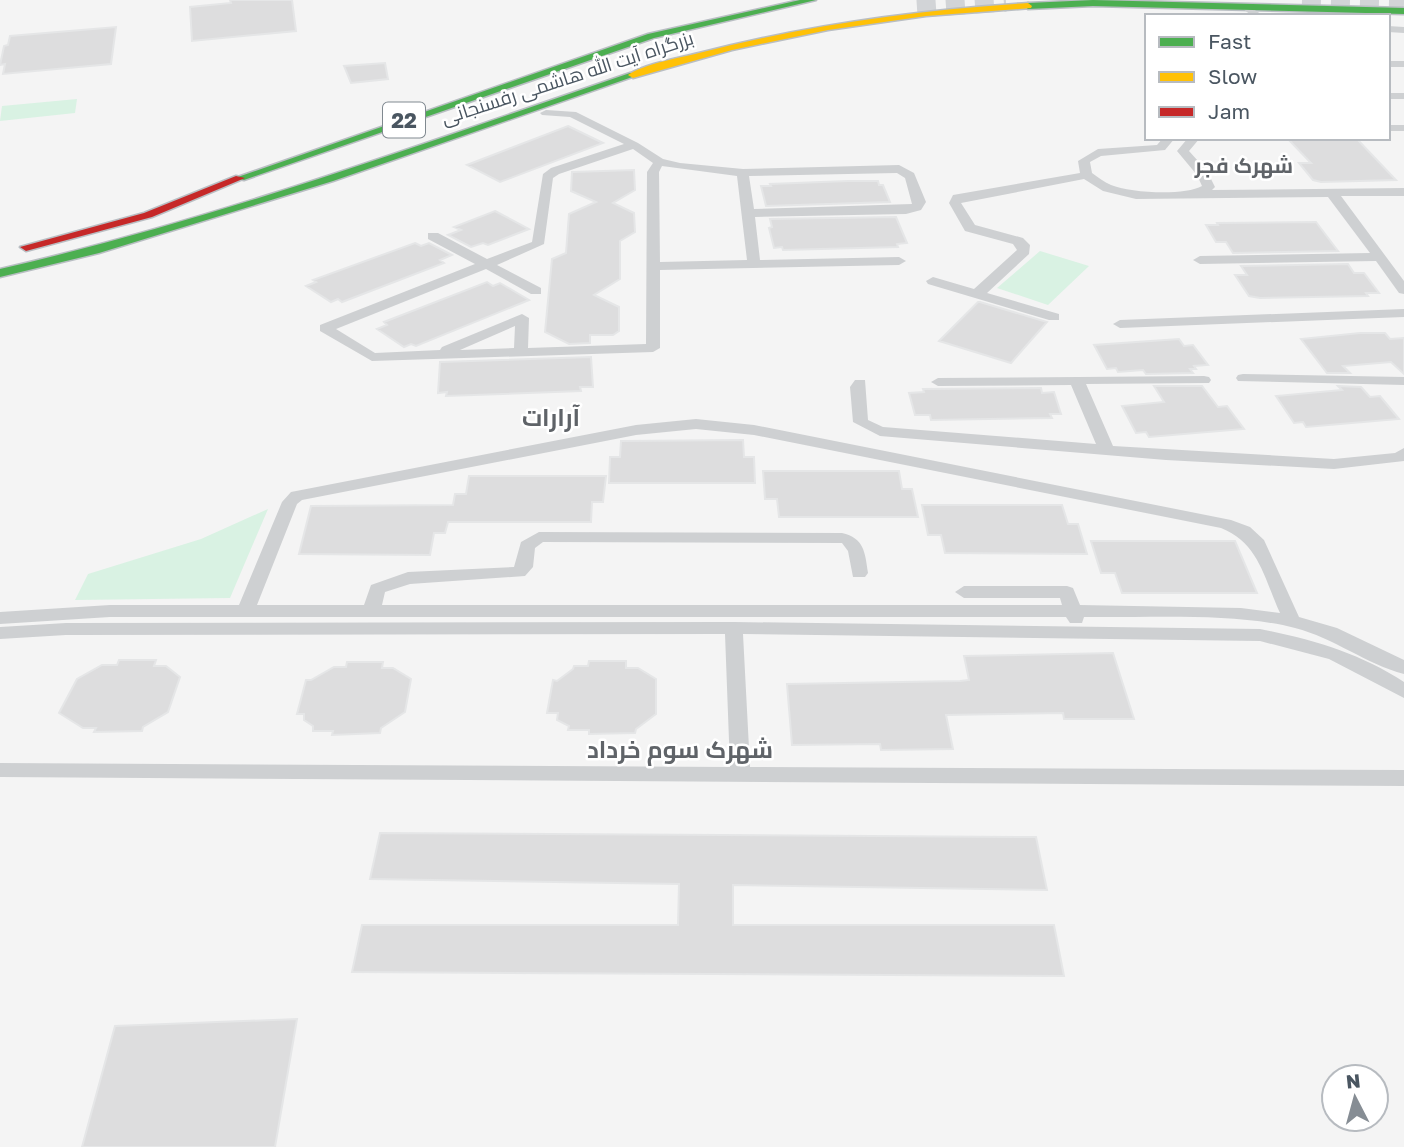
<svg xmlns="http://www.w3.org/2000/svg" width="1404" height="1147" font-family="'Golos Text',Cairo,sans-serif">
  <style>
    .green { fill: #d9f2e3 }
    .building { fill: #ddddde; stroke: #e5e6e7; stroke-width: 2 }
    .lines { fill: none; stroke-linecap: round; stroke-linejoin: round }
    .highway-tunnel { stroke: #d2d4d7; stroke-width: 19; stroke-dasharray: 19 10; stroke-linecap: butt }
    .fast-casing { stroke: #b9bec3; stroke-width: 3 }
    .slow-casing { stroke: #b9bec3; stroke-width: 3 }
    .jam-casing { stroke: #b9bec3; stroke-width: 3 }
    .street { fill: #ced0d2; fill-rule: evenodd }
    .fast { fill: #4caf50; fill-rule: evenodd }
    .slow { fill: #ffc107; fill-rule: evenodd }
    .jam { fill: #c62828; fill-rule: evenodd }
    .labels { text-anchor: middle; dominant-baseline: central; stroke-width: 5; stroke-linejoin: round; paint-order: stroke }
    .far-street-label { font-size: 19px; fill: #4a5661; stroke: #fff }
    .shield { fill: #fff; stroke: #808990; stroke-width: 2 }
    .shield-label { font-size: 21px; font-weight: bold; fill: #4a5661 }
    .far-neighbourhood-label { font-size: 21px; font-weight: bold; fill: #5f6368; stroke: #fff }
    .neighbourhood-label { font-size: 24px; font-weight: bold; fill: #5f6368; stroke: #fff }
  </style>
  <rect width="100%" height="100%" fill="#f4f4f4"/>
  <!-- green -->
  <path class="green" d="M77 99 75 113 0 121 2 106Z
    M1040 251 1089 266 1048 305 997 288Z
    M268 509 230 598 75 600 88 574 201 539Z"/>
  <!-- building -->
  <path class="building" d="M230 0H292L296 31 192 41 190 7 231 3Z
    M116 27 111 64 3 74 5 64 0 65 4 46 8 45 10 36Z
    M385 63 388 79 351 83 344 66Z
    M568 126 603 143 500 182 467 165Z
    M1287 138H1356L1396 180 1321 182 1313 180 1299 163H1311Z
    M634 170 635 190 613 203 634 213 635 232 620 241V279L594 295 619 307V331L613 335H590V343L569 344 545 332 552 259 566 253 569 214 596 202 571 191 572 172Z
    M848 181H878L879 185H883L890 202 766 206 761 186H771L770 184Z
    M495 211 529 229 488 245 483 243 471 247 448 235 461 230 454 227Z
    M896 217 907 243 897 244 898 247 783 250 782 247 774 248 769 228 772 227 770 219Z
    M1316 222 1338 251 1233 253 1226 242H1216L1206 225H1218L1217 223Z
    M415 243 421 246 429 243 452 255 440 260 444 263 342 302 338 299 331 302 306 286 316 282 313 280Z
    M1348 264 1354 273H1364L1379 293H1366L1368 296 1260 298 1249 296 1235 275H1247L1241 266Z
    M487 282 493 286 500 283 529 300 416 346 411 344 404 347 377 329 387 325 384 322Z
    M978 302H980L1047 322 1011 363 939 341Z
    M1360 333H1385L1390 339 1404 338V374L1391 362 1343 366 1350 373H1327L1301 339Z
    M1179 339 1184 346 1193 345 1208 365 1194 366 1196 369H1190L1193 373 1146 374 1143 370 1118 372 1116 368 1107 369 1094 345Z
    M591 357 593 387H580L581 391 446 396 447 392 438 393 440 362Z
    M1154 386H1202L1218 407 1227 406 1244 429 1149 437 1146 432 1136 433 1122 406 1164 402Z
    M1338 386 1361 387 1370 397 1380 396 1399 419 1306 427 1303 422 1294 423 1276 396 1342 390Z
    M1041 388 1042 393 1054 392 1061 414H1050L1052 418 931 420 930 415H915L909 393 924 392 923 389Z
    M743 440 744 457H754L755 483H609L610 457H620L621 441Z
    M763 471H899L902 489H912L918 517H779L777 499H765Z
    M469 476H606L603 502H592L591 522H448L445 533H434L430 555 299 554 311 506 453 505 455 494H466Z
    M922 505H1062L1068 524H1078L1087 554 945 553 941 535H928Z
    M1091 541H1235L1257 593H1122L1115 573H1101Z
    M1113 653 1134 719H1064L1063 713 946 715 953 749 881 750 880 744 792 745 787 684 960 681 969 680 964 656Z
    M119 660H156L154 666H166L180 677 168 712 143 727 142 731 94 732 96 728H83L59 713 77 679 102 665H117Z
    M589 661H626V668H638L656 679V714L636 729 635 733 589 734V730H568L569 726 557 720 558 713H547L553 680 557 681 573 669 574 666H588Z
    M347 662H383L382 668H393L411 679 405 712 381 728 380 733 332 735 333 731H313V726L304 720V714H297L306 680H311L334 667H346Z
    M380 833 1036 837 1047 890 733 885V925H1054L1064 976 352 972 362 925H678L679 884 370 879Z
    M297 1019 275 1147H82L115 1026Z"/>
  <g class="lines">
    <!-- highway-tunnel -->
    <path class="highway-tunnel" d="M1302 0 1404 3
      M917 8 1006 2"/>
    <defs>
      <path id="fast" d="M800 0H816L654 38 244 180 235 178 648 34Z
        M1093 0 1404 8V14L1093 6 1028 9 1024 6 1028 3Z
        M630 73 638 75 333 181 99 253 0 277V269C214 220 422 144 630 73Z"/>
      <path id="slow" d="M1028 3 1032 6 1031 8 926 16 828 30 732 50 633 78 628 75C644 64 679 58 699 53 807 25 917 10 1028 3Z"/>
      <path id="jam" d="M236 176 245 178 152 217 26 251 20 247 144 213Z"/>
    </defs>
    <!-- fast casing -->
    <use href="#fast" class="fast-casing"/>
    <!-- slow casing -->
    <use href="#slow" class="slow-casing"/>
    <!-- jam casing -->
    <use href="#jam" class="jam-casing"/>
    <!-- street -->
    <path class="street" d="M1247 5 1264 16H1252L1242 8Z
      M1388 26 1404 27V33L1388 32Z
      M1388 61H1404V67H1388Z
      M1388 93H1404V99H1388Z
      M546 110 576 112 638 143 663 159 680 163 743 169 899 165 914 173 926 202 921 210 906 214 755 217 760 260 899 257 906 261 899 265 660 270V348L653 352 372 361 320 331V325L475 264 428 239V233H438L487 259 532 242 543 174 551 168 624 144 570 117 542 115 540 113ZM633 149 653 163 647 172 646 344 528 348 529 318 522 314 442 347 440 350 375 353 336 329 486 269 531 294H541V288L497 265 544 244 553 178 559 174ZM662 166 737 176 747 260 660 262 659 172ZM897 173 905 178 912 204 754 209 749 176ZM515 326 514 348 460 350Z
      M1388 125H1404V131H1388Z
      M1163 138H1175L1165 150 1101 156 1090 162 1092 173C1098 177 1104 182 1111 185 1130 193 1185 196 1202 186L1197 175 1177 151 1188 138H1200L1189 151 1207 171 1215 187 1212 190 1404 188V196H1341L1404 281V294L1399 293 1376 261 1200 264 1193 260 1200 256 1370 253 1328 197 1136 199 1103 191 1084 179 961 203 975 225 1023 238 1030 245 1029 254 987 293 1059 314V320H1049L928 284 926 281 933 277 974 289 1017 250 1013 244 965 231 949 203 953 195 1080 173 1078 161 1098 149 1157 145Z
      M1404 309V317L1120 328 1113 324 1120 320Z
      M1243 374 1404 377V385L1238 381 1236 378 1238 375Z
      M1204 376 1209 377 1211 380 1209 383 1086 384 1113 446 1334 459 1395 453 1404 448V461L1334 469 1166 460 880 436 853 422 850 387 855 380H865L868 420 883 427 1096 444 1071 385 938 386 931 382 938 378Z
      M696 419 754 425 1231 520 1250 527 1264 540 1299 617 1337 628 1404 660V674C1366 664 1334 638 1295 628 1234 612 1148 618 1084 617L1082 623H1070L1066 617H110L0 624V612L110 605H239L282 502 291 492 636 425ZM696 429 754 435 1221 528C1259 543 1264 578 1280 613L1241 608 1080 605 1073 588 1067 586H964L955 592 964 598H1060L1062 605H382L385 592 410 584 525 576 533 567 535 548 543 542 842 543 848 551 853 577H865L868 573C865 552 864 538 842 533L539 532 521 542 514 567 408 572 371 585 364 605H257L297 504 302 500 636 435Z
      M734 622 1260 629C1311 639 1360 653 1404 682V698L1329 659 1260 641 743 634 750 767 1404 770V786L0 777V763L730 767 725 634 66 635 0 639V627L66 623Z"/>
    <!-- fast -->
    <use href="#fast" class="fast"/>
    <!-- slow -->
    <use href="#slow" class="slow"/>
    <!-- jam -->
    <use href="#jam" class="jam"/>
  </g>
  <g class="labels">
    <!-- far-street labels -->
    <g class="far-street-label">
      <text transform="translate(567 77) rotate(-18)">بزرگراه آیت الله هاشمی رفسنجانی</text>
    </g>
    <!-- shield labels -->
    <rect class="shield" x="383" y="102.5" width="42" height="35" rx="5"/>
    <g class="shield-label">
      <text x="404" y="120">22</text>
    </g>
    <!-- far-neighbourhood labels -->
    <g class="far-neighbourhood-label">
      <text x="1244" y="165">شهرک فجر</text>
    </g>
    <!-- neighbourhood labels -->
    <g class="neighbourhood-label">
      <text x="551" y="416">آرارات</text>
      <text x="680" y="748">شهرک سوم خرداد</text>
    </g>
  </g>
  <!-- legend -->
  <rect x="1145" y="14" width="245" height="126" fill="#ffffff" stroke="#b7bbc0" stroke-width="2"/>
  <rect x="1159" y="37" width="35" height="10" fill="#4caf50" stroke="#b7bbc0" stroke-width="2"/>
  <text x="1208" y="49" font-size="21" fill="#4a5661">Fast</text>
  <rect x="1159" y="72" width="35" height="10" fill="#ffc107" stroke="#b7bbc0" stroke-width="2"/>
  <text x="1208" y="84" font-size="21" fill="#4a5661">Slow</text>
  <rect x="1159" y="107" width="35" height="10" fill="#c62828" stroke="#b7bbc0" stroke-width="2"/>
  <text x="1208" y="119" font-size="21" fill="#4a5661">Jam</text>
  <!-- north arrow -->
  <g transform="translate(1355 1098) rotate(354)"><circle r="33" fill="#ffffff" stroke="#b7bbc0" stroke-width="2"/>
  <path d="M0-5L12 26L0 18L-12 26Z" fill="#868d94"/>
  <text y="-10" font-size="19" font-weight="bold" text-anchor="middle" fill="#4a5661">N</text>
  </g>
</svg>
